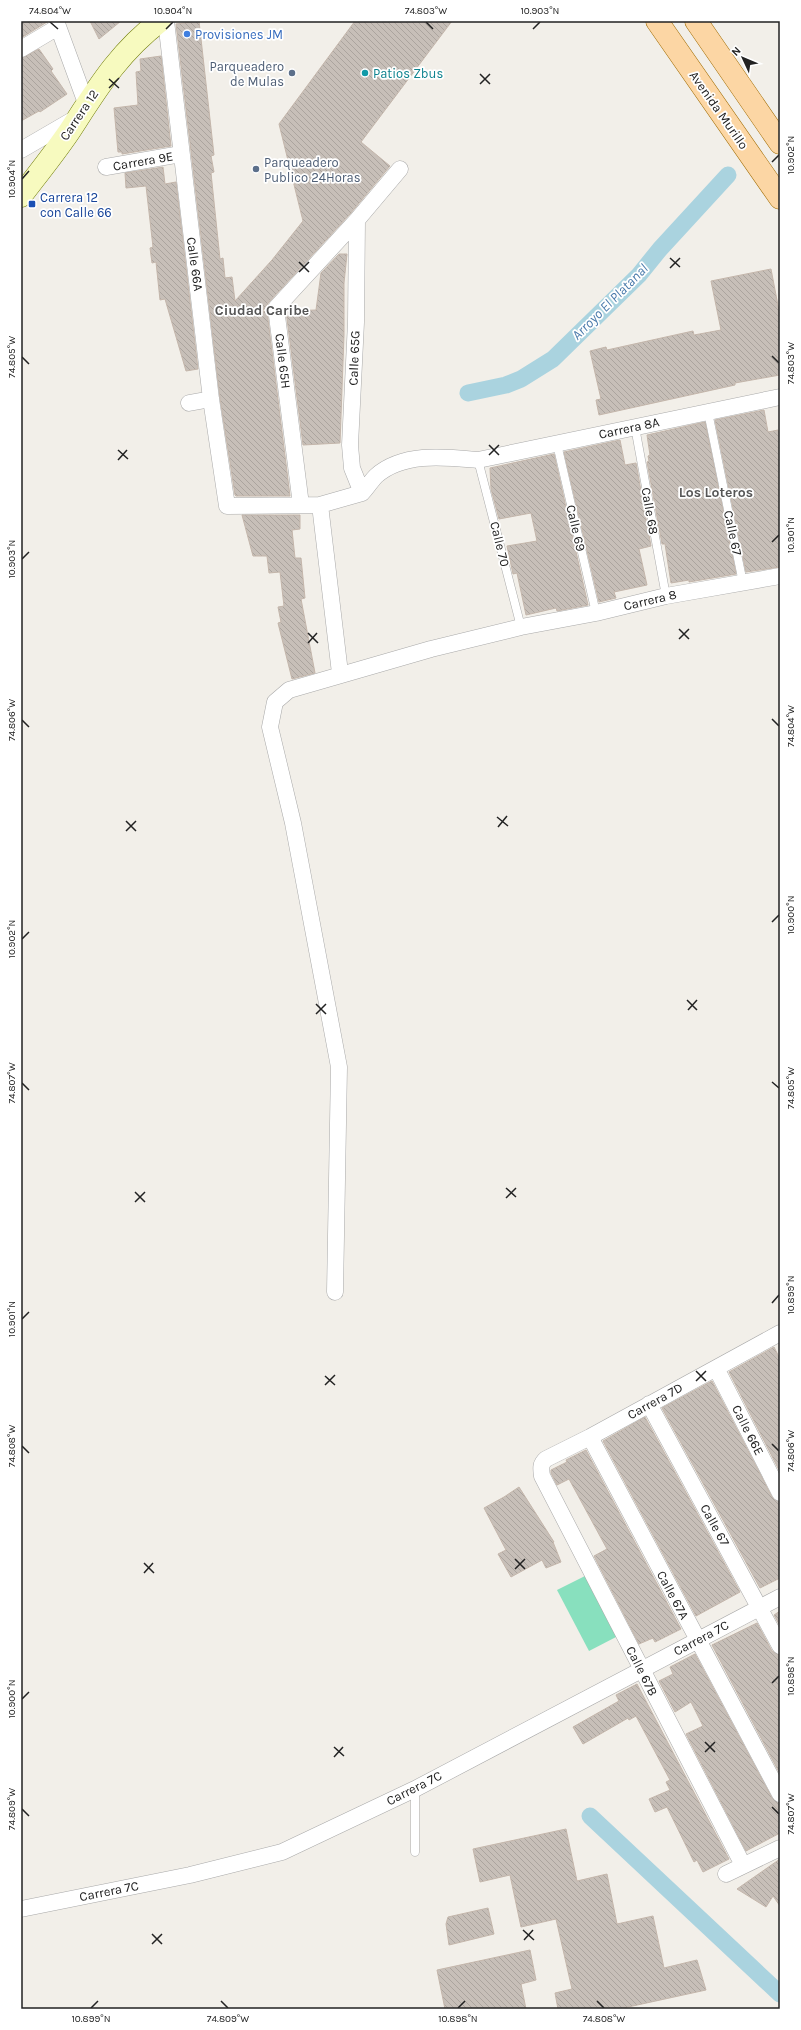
<svg xmlns="http://www.w3.org/2000/svg" width="801" height="2030" font-family="Karla,sans-serif">
  <style>
    .pitch { fill: #88e0be }
    .lines { fill: none; stroke-linecap: round; stroke-linejoin: round }
    .canal { stroke: #aad3df; stroke-width: 17 }
    .building { fill: url(#building-back-hatch); stroke: #c4b6ab }
    .lane-casing { stroke: #a9a9a9; stroke-width: 9 }
    .street-casing { stroke: #a9a9a9; stroke-width: 17 }
    .secondary-casing { stroke: #707d05; stroke-width: 23 }
    .primary-casing { stroke: #a06b00; stroke-width: 23 }
    .lane { stroke: #fff; stroke-width: 8 }
    .street { stroke: #fff; stroke-width: 16 }
    .secondary { stroke: #f7fabf; stroke-width: 22 }
    .primary { stroke: #fcd6a4; stroke-width: 22 }
    .ticks { fill: none; stroke: #222; stroke-width: 1.5 }
    .shop-dot { fill: #3f7fe0; stroke: #fff; stroke-width: 1.5 }
    .service-dot { fill: #5c6f8a; stroke: #fff; stroke-width: 1.5 }
    .culture-dot { fill: #0f9aa8; stroke: #fff; stroke-width: 1.5 }
    .transit-dot { fill: #1a4fb4; stroke: #fff; stroke-width: 1.5 }
    .labels { text-anchor: middle; dominant-baseline: central; stroke-width: 3.5; stroke-linejoin: round; paint-order: stroke }
    .shop-label { font-size: 13px; fill: #366cbe; stroke: #fff; text-anchor: start }
    .service-label { font-size: 13px; fill: #4e5e75; stroke: #fff; text-anchor: end }
    .culture-label { font-size: 13px; fill: #0d838f; stroke: #fff; text-anchor: start }
    .street-label { font-size: 13px; fill: #222; stroke: #fff }
    .transit-label { font-size: 13px; fill: #164399; stroke: #fff; text-anchor: start }
    .water-label { font-size: 14px; font-style: italic; fill: #4a7aab; stroke: #fff }
    .neighbourhood-label { font-size: 14px; font-weight: bold; fill: #555; stroke: #fff }
    .neatline { fill: none; stroke: #222; stroke-width: 1.5 }
    .ticks-label { font-size: 10px; text-anchor: middle; fill: #222 }
  </style>
  <defs>
    <pattern id="building-back-hatch" width="6" height="6" patternUnits="userSpaceOnUse"><rect width="6" height="6" fill="#c7bfb8"/><path d="M-1 5l2 2M0 0l6 6M5-1l2 2" fill="none" stroke="#aba49e"/></pattern>
  </defs>
  <rect width="100%" height="100%" fill="#f2efe9"/>
  <!-- pitch -->
  <path class="pitch" d="M587 1575 618 1636 589 1651 557 1590Z"/>
  <g class="lines">
    <!-- canal -->
    <path class="canal" d="M468 393 506 385 521 379 553 359 639 275 660 249 728 175
      M590 1816 780 1994"/>
  </g>
  <!-- building -->
  <path class="building" d="M21 21H47V22L21 38Z
    M90 21H121L99 39Z
    M199 21 214 155 211 156 214 172 211 173 220 259 223 258 225 278 232 277 235 301 272 260 303 221 279 124 355 21H452L361 142 390 166 350 214 269 302 262 312 267 311 290 496H236L235 495 220 398 176 24Z
    M39 49 53 69 51 71 67 94 40 112 39 111 21 121V58Z
    M161 56 171 146 122 154V152H118L114 108 138 105 136 72 141 71 140 59Z
    M163 167 165 184 176 182 198 369 186 371 165 299 160 300 156 262 152 263 150 248 153 247 146 186 126 188 125 173Z
    M339 254H347L344 283V335L340 443 303 445 286 311 316 310 321 273Z
    M771 269 780 316V375L735 383V385L599 415 596 400 601 399 590 351 606 347 607 350 693 331 694 335 721 330 711 281Z
    M764 410 768 432 778 430 780 438V567L746 572 715 420Z
    M705 422 736 574 689 582V580L671 583 665 544H662L647 462 649 461 648 456 650 455 647 435Z
    M620 440 625 465 636 463 651 546 639 549 647 585 614 592 616 598 599 602 564 452Z
    M554 454 588 605 557 611 556 608 526 615 517 573 513 574 507 546 537 541 531 513 499 519 491 489 490 468Z
    M242 515H300V529L292 530 295 558H301L305 598 301 599 315 673 292 679 278 623 281 622 278 607 284 606 280 572 269 573 267 556H253Z
    M774 1347 780 1359V1472L729 1372Z
    M712 1381 772 1497 780 1502V1578L760 1588 662 1408Z
    M645 1417 740 1592 696 1616 603 1441Z
    M586 1450 681 1629 655 1642 653 1638 639 1644 594 1556 607 1549 569 1479 557 1485 551 1473V1470L567 1462 566 1460Z
    M519 1487 554 1542H553L561 1562 546 1568 542 1560 511 1577 498 1554 506 1550 484 1508 504 1497Z
    M780 1611V1626L774 1615Z
    M757 1623 772 1651 780 1655V1774L712 1645Z
    M695 1654 772 1798 780 1803V1833L746 1851 686 1734 703 1726 691 1702 675 1712 659 1681 673 1674 670 1667Z
    M637 1684 729 1859 703 1872 697 1860 694 1862 667 1807 655 1812 649 1799 670 1790 666 1782 670 1780 636 1716 629 1720 628 1718 583 1744 573 1727 619 1701 616 1695Z
    M566 1829 577 1881 607 1874 617 1924 653 1916 664 1968 697 1960 706 1990 619 2009H558L555 1993 572 1989 556 1919 521 1927 510 1875 480 1882 473 1849Z
    M780 1859V1906L773 1896 766 1907 737 1889Z
    M488 1908 494 1934 449 1945 446 1924 448 1917Z
    M530 1950 536 1980 521 1984 526 2009H445L437 1970Z"/>
  <g class="lines">
    <defs>
      <path id="lane" d="M708 412 743 583
        M635 427 666 596
        M557 444 596 613
        M478 460 521 627
        M415 1789V1852"/>
      <path id="street" d="M56 21 86 103
        M166 21 211 399 227 506 320 505 362 493
        M21 49 58 27
        M21 150 76 118
        M106 167 181 154
        M357 220 356 322 350 445 352 468 362 493
        M189 403 211 399
        M362 493C367 488 371 481 376 476 403 452 445 457 478 460L780 397
        M301 505 276 308 357 220 400 169
        M320 505 340 673
        M335 1292 339 1067 293 823 270 727 275 702 289 690 431 649 521 627 596 613 666 596 780 576
        M716 1368 780 1493
        M649 1404 780 1646
        M590 1437 780 1794
        M743 1865 542 1476C541 1469 540 1464 546 1459L590 1437 780 1333
        M726 1874 780 1848
        M21 1909 190 1875 282 1852 415 1789 780 1597"/>
      <path id="secondary" d="M21 196C37 175 54 154 69 132 97 89 118 53 160 21"/>
      <path id="primary" d="M657 21 780 198
        M696 21 780 143"/>
    </defs>
    <!-- lane casing -->
    <use href="#lane" class="lane-casing"/>
    <!-- street casing -->
    <use href="#street" class="street-casing"/>
    <!-- secondary casing -->
    <use href="#secondary" class="secondary-casing"/>
    <!-- primary casing -->
    <use href="#primary" class="primary-casing"/>
    <!-- lane -->
    <use href="#lane" class="lane"/>
    <!-- street -->
    <use href="#street" class="street"/>
    <!-- secondary -->
    <use href="#secondary" class="secondary"/>
    <!-- primary -->
    <use href="#primary" class="primary"/>
  </g>
  <!-- ticks -->
  <path class="ticks" d="M50 22 58 29M426 22 433 29M166 29 173 22M533 29 540 22M480 74 490 84M109 79 119 88M480 84 490 74M109 88 119 78M772 162 779 155M22 179 29 171M670 258 680 267M299 262 309 272M670 268 680 258M299 272 309 262M772 356 779 363M22 357 29 364M489 445 499 455M118 450 128 459M489 455 499 445M118 460 127 450M772 542 779 535M22 559 29 552M679 629 689 639M308 633 318 643M679 639 689 629M308 643 317 633M772 719 779 726M22 720 29 727M497 817 508 826M126 821 136 831M498 827 507 816M126 831 136 821M772 922 779 915M22 939 29 932M687 1000 697 1010M316 1004 326 1014M688 1010 697 1000M316 1014 326 1004M772 1082 779 1088M22 1083 29 1090M506 1188 516 1197M135 1192 145 1202M506 1198 516 1188M135 1202 145 1192M772 1303 779 1295M22 1319 29 1312M696 1371 706 1381M325 1376 335 1385M696 1381 706 1371M325 1385 335 1375M772 1444 779 1451M22 1446 29 1453M515 1559 525 1569M144 1563 154 1573M515 1569 525 1559M144 1573 153 1563M772 1683 779 1676M22 1699 29 1692M705 1742 715 1752M334 1747 344 1756M705 1752 715 1742M334 1757 343 1747M772 1807 779 1814M22 1809 29 1816M523 1930 534 1940M152 1934 162 1944M524 1940 533 1930M152 1944 162 1934M221 2001 228 2008M597 2001 604 2008M91 2008 98 2001M458 2008 465 2001"/>
  <!-- markers -->
  <circle class="shop-dot" cx="187" cy="34" r="4"/>
  <g class="service-dot">
    <circle cx="292" cy="73" r="4"/>
    <circle cx="256" cy="169" r="4"/>
  </g>
  <circle class="culture-dot" cx="365" cy="73" r="4"/>
  <rect class="transit-dot" x="28" y="200" width="8" height="8" rx="2"/>
  <g class="labels">
    <!-- shop labels -->
    <g class="shop-label">
      <text x="195" y="34">Provisiones JM</text>
    </g>
    <!-- service labels -->
    <g class="service-label">
      <text x="284" y="66">Parqueadero<tspan x="284" dy="15">de Mulas</tspan></text>
      <text x="264" y="162" text-anchor="start">Parqueadero<tspan x="264" dy="15">Publico 24Horas</tspan></text>
    </g>
    <!-- culture labels -->
    <g class="culture-label">
      <text x="373" y="73">Patios Zbus</text>
    </g>
    <!-- street labels -->
    <g class="street-label">
      <text transform="translate(719 110) rotate(55)">Avenida Murillo</text>
      <text transform="translate(79 115) rotate(-56)">Carrera 12</text>
      <text transform="translate(143 161) rotate(-10)">Carrera 9E</text>
      <text transform="translate(195 264) rotate(82)">Calle 66A</text>
      <text transform="translate(354 358) rotate(-88)">Calle 65G</text>
      <text transform="translate(283 361) rotate(83)">Calle 65H</text>
      <text transform="translate(629 428) rotate(-12)">Carrera 8A</text>
      <text transform="translate(650 511) rotate(80)">Calle 68</text>
      <text transform="translate(576 528) rotate(77)">Calle 69</text>
      <text transform="translate(733 533) rotate(78)">Calle 67</text>
      <text transform="translate(500 544) rotate(76)">Calle 70</text>
      <text transform="translate(650 600) rotate(-13)">Carrera 8</text>
      <text transform="translate(655 1401) rotate(-29)">Carrera 7D</text>
      <text transform="translate(748 1430) rotate(63)">Calle 66E</text>
      <text transform="translate(715 1525) rotate(61)">Calle 67</text>
      <text transform="translate(673 1595) rotate(62)">Calle 67A</text>
      <text transform="translate(701 1638) rotate(-28)">Carrera 7C</text>
      <text transform="translate(642 1671) rotate(63)">Calle 67B</text>
      <text transform="translate(414 1788) rotate(-27)">Carrera 7C</text>
      <text transform="translate(109 1891) rotate(-11)">Carrera 7C</text>
    </g>
    <!-- transit labels -->
    <g class="transit-label">
      <text x="40" y="197">Carrera 12<tspan x="40" dy="15">con Calle 66</tspan></text>
    </g>
    <!-- water labels -->
    <g class="water-label">
      <text transform="translate(610 302) rotate(-45)">Arroyo El Platanal</text>
    </g>
    <!-- neighbourhood labels -->
    <g class="neighbourhood-label">
      <text x="262" y="310">Ciudad Caribe</text>
      <text x="716" y="492">Los Loteros</text>
    </g>
  </g>
  <!-- border -->
  <rect width="801" height="2030" fill="none" stroke="#ffffff" stroke-width="44"/>
  <!-- north arrow -->
  <g transform="translate(743 58) rotate(314)" stroke="#ffffff" stroke-width="3" paint-order="stroke">
  <path d="M0-3L7 15L0 10L-7 15Z" fill="#222222"/>
  <text y="-6" font-size="11" font-weight="bold" text-anchor="middle" fill="#222222">N</text>
  </g>
  <rect x="22" y="22" width="757" height="1986" class="neatline"/>
  <g class="ticks-label">
    <text x="50" y="14">74.804°W</text>
    <text x="173" y="14">10.904°N</text>
    <text x="426" y="14">74.803°W</text>
    <text x="540" y="14">10.903°N</text>
    <text transform="translate(790 155) rotate(-90)" y="4">10.902°N</text>
    <text transform="translate(11 179) rotate(-90)" y="4">10.904°N</text>
    <text transform="translate(11 357) rotate(-90)" y="4">74.805°W</text>
    <text transform="translate(790 363) rotate(-90)" y="4">74.803°W</text>
    <text transform="translate(790 535) rotate(-90)" y="4">10.901°N</text>
    <text transform="translate(11 559) rotate(-90)" y="4">10.903°N</text>
    <text transform="translate(11 720) rotate(-90)" y="4">74.806°W</text>
    <text transform="translate(790 726) rotate(-90)" y="4">74.804°W</text>
    <text transform="translate(790 915) rotate(-90)" y="4">10.900°N</text>
    <text transform="translate(11 939) rotate(-90)" y="4">10.902°N</text>
    <text transform="translate(11 1083) rotate(-90)" y="4">74.807°W</text>
    <text transform="translate(790 1088) rotate(-90)" y="4">74.805°W</text>
    <text transform="translate(790 1295) rotate(-90)" y="4">10.899°N</text>
    <text transform="translate(11 1319) rotate(-90)" y="4">10.901°N</text>
    <text transform="translate(11 1446) rotate(-90)" y="4">74.808°W</text>
    <text transform="translate(790 1451) rotate(-90)" y="4">74.806°W</text>
    <text transform="translate(790 1676) rotate(-90)" y="4">10.898°N</text>
    <text transform="translate(11 1699) rotate(-90)" y="4">10.900°N</text>
    <text transform="translate(11 1809) rotate(-90)" y="4">74.809°W</text>
    <text transform="translate(790 1814) rotate(-90)" y="4">74.807°W</text>
    <text x="91" y="2022">10.899°N</text>
    <text x="228" y="2022">74.809°W</text>
    <text x="458" y="2022">10.898°N</text>
    <text x="604" y="2022">74.808°W</text>
  </g>
</svg>
